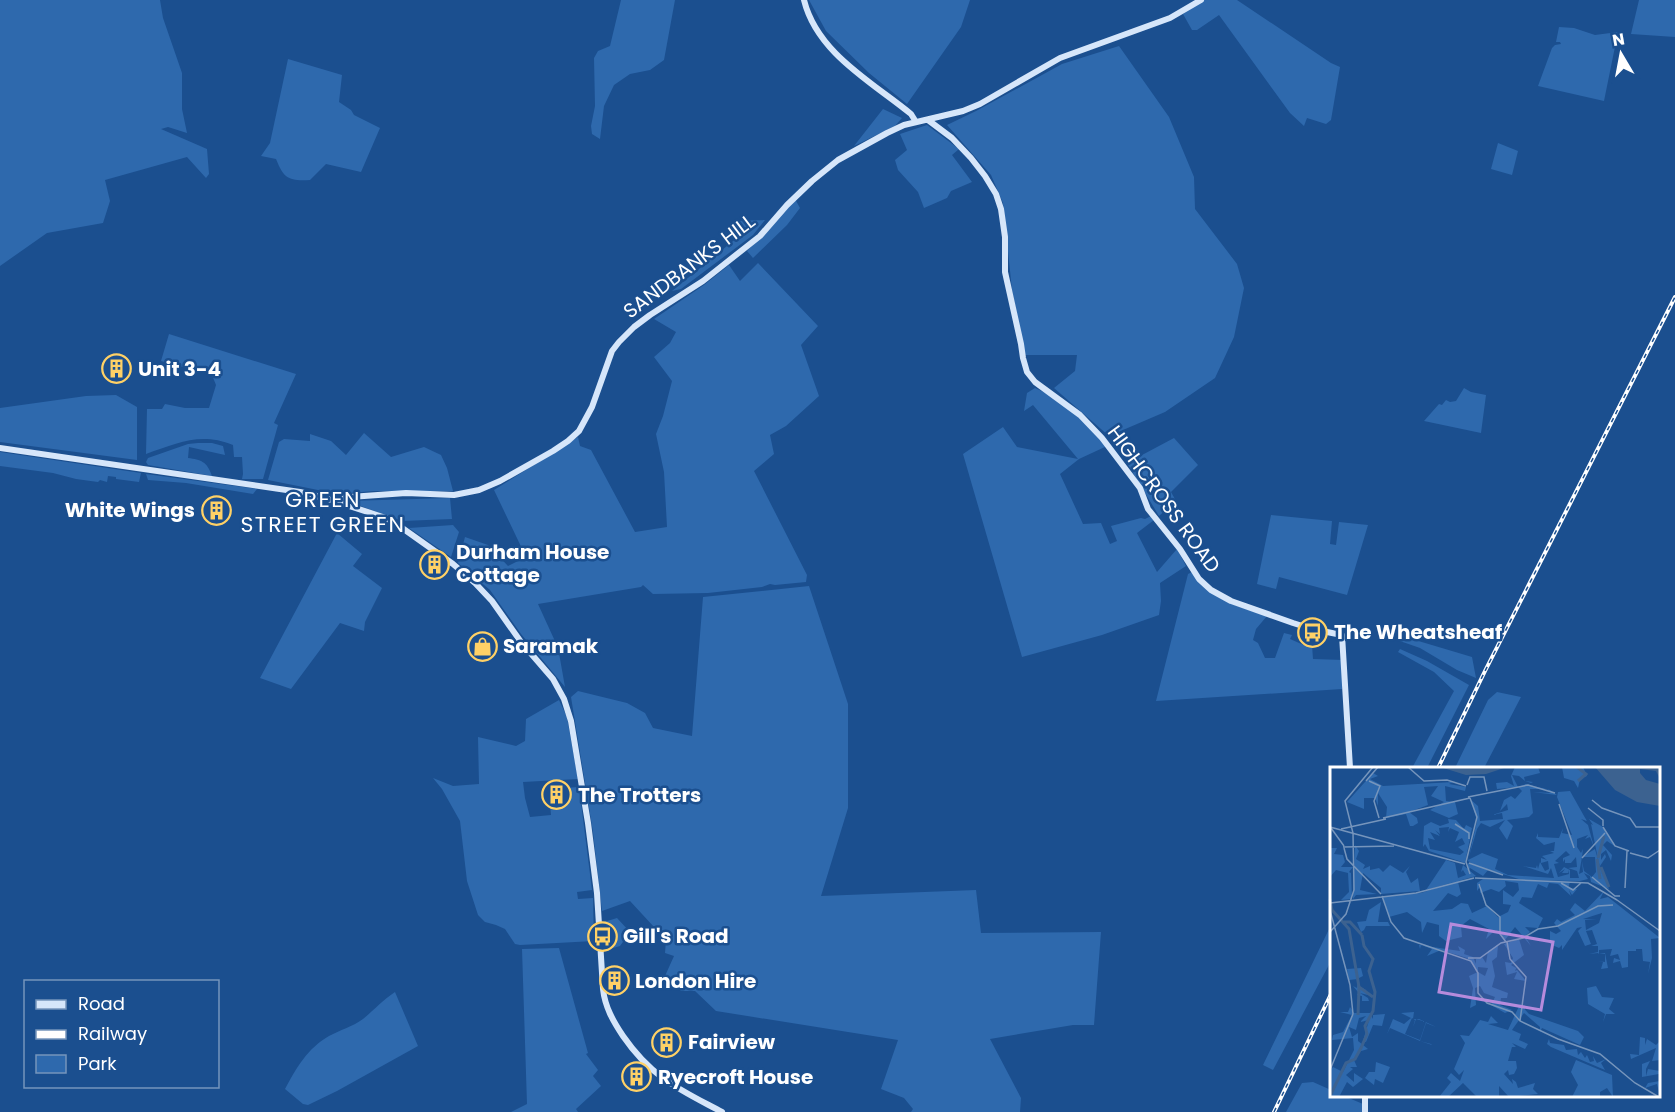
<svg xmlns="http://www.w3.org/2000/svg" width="1675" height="1112" font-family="Poppins,sans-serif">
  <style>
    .green { fill: #2e69ad }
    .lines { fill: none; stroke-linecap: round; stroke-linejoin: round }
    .secondary { stroke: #d6e6fa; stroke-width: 6 }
    .rail-casing { stroke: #fff; stroke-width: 4 }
    .rail { stroke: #1b4f8f; stroke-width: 1.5; stroke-dasharray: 4.5; stroke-linecap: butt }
    .labels { text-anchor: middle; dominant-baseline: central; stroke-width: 5; stroke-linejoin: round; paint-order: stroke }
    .street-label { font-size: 20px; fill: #fff; stroke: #1b4f8f }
    .poi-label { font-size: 20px; font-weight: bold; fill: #fff; stroke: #1b4f8f; text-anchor: start }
    .quarter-label { font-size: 22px; letter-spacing: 1.5px; fill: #fff; stroke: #1b4f8f }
    .inset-river { fill: none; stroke: #3c6290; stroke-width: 3 }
    .inset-road { fill: none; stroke: #7695bc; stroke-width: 1.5 }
    .view { fill: #b68bdc; fill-opacity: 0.15; stroke: #b68bdc; stroke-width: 3 }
    .inset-edge { fill: none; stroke: #fff; stroke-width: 3 }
  </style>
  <rect width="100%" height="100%" fill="#1b4f8f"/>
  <!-- green -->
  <path class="green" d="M0 0H160L163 18 182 73V109L187 133 168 127 161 129 207 149 209 174 206 178 187 157 105 180 110 201 103 223 47 233 0 266Z
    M621 0H675L664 60 650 70 630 74 614 85 604 106 600 139 592 134 591 126 595 106 594 58 598 51 610 46Z
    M809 0H970L961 27 907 104 869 73 826 31Z
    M1203 0H1237L1331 63 1340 67 1331 120 1326 124 1307 118 1304 126 1290 113 1219 15 1197 30H1192L1183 14Z
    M1639 0H1675V37L1631 34Z
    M1559 27 1574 28 1595 35 1618 32 1604 101 1538 86 1552 48 1555 45 1561 44 1560 42H1556Z
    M1119 46 1169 117 1194 177 1195 209 1237 264 1244 288 1234 337 1215 378 1165 412 1109 436 1054 388 1075 371 1077 355H1025L1012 290 1003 203 991 175 947 125 976 111 1062 64Z
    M288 59 342 75 339 102 351 110 354 115 380 128 361 172 326 164 310 180C289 181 284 179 276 159L261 156 270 143Z
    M883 109 902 118 895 126 854 146Z
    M927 125 959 149 952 155 972 182 951 191 947 198 924 208 918 192 898 170 895 160 907 150 900 134Z
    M1498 143 1518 151 1512 175 1491 169Z
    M795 199 800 208 787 225 753 258 747 251Z
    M765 220 753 235 681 289 672 291 738 237 736 221Z
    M758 263 818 326 801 345 819 396 786 426 770 435 774 454 754 471 807 575 806 582 775 585 770 584 762 587 708 593 653 594 643 585 641 587 538 604 554 639 559 653 565 687 521 634 490 590 458 563 465 537 488 545 508 566 526 557 494 490 578 437 580 446 591 450 635 532 667 527 664 472 656 434 663 416 672 381 654 357 670 343 676 332 654 319 704 285 729 265 740 281Z
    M169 334 296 374 274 423 278 425 263 479H242L243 474 242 457H234L233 445C200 432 178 443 146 454L147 409H162L165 404 185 408H209L216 385 212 375 161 361Z
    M1035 388C1065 400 1085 423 1107 446L1079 459 1060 474 1083 524 1101 523 1110 544 1117 541 1111 526 1141 518 1145 519 1151 516 1154 520 1137 533 1157 572 1177 549 1186 566 1160 583 1161 601 1159 615 1102 635 1022 657 963 454 1003 427 1017 447 1078 459 1033 405 1024 411 1027 393Z
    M1464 388 1471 392 1486 395 1481 433 1424 421 1439 404 1442 405 1446 400 1450 402 1456 401Z
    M116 395 137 407V460L0 442V408L86 396Z
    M364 433 391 457 424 447 441 455 447 468 453 491H374L338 494 268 480 279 442 284 439 310 441V434L331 441 346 455Z
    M1174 438 1198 465 1171 492 1176 501 1159 516 1127 463Z
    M198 443H212L223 446 225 455 189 447 188 458C201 460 207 461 212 476L148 465 146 462 148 458 188 444Z
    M0 452 141 473 139 482 116 479V477L108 476 107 482 100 480 98 482 76 479 53 473 0 466Z
    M146 474 257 489 253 494 186 483 148 480Z
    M450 498 452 519 402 521 347 501Z
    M1271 515 1332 521 1330 544 1336 545 1339 522 1368 525 1347 595 1279 577 1276 589 1257 584Z
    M453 525 459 532 451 557 409 528Z
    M337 533 362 554 353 566 382 588 365 622 364 631 340 623 291 689 260 678Z
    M1192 572C1214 601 1234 605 1267 616L1256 629 1253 640 1258 643 1265 658H1275L1284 633 1292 635 1290 639 1306 646 1307 643 1312 645 1313 659 1343 660 1342 689 1156 701 1188 574Z
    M809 586 848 704V808L821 896 976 890 981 933 1101 932 1094 1025H1073L990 1039 1021 1098 1020 1112H911L913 1109 904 1098 881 1089 898 1040 716 1011 695 991H681L665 976 674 956 665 953 666 940 630 901 602 911 593 832 571 697 578 691 627 703 645 713 653 728 692 736 703 597Z
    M1395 634 1472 657 1476 678 1457 670 1420 648 1397 640Z
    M1400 649 1427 661 1469 685 1427 768H1412L1454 691 1434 672 1398 652Z
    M1497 692 1521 697 1484 768H1455L1488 700Z
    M559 700 567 717 578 779 523 782 525 798 530 817 551 815 549 793 564 788 579 787 592 890 577 892 578 899 593 898 594 941 520 945 515 944 505 929 496 925 485 922 478 915 467 881 460 821 442 789 433 778 453 786 479 784 478 737 516 746 525 741 526 719Z
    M617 918 630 932 620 946 606 950 604 922Z
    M1331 925V961L1273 1070 1263 1065Z
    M559 948 588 1053 586 1054 598 1070 593 1076 601 1086 576 1109 578 1112H511L527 1104 522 949Z
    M395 992 418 1046 337 1091 308 1105 303 1104 285 1089C297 1067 307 1049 329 1036 340 1030 352 1027 363 1019 374 1010 383 1000 395 992Z
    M1313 1082 1331 1090 1332 1096H1344L1363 1104 1362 1112H1286L1302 1083Z"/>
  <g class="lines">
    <!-- secondary -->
    <path class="secondary" d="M804 0C817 53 872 82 911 114L916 122
      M928 120 952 138 971 158 985 176 996 194 1001 209 1005 237V272L1021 344 1023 358 1027 372 1035 382 1080 415 1102 438 1140 488 1148 509 1180 549 1199 579 1211 590 1231 601 1293 623 1312 629 1342 635 1350 768
      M0 448 300 492 325 498 386 518 398 525 453 564 475 583 492 601 521 642 553 679 564 699 571 721 588 823 597 893 603 989C605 1007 613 1021 623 1036 652 1078 679 1089 722 1112
      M334 500 336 498 406 493 454 495 479 490 500 481 553 451 568 441 579 431 592 407 612 351 619 342 634 327 650 315 703 281 760 236 787 205 812 181 838 160 887 133 904 125 963 111 980 104 1060 58 1170 18 1201 0
      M1365 1112V1096"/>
    <defs>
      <path id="rail" d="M1438 768 1485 671 1675 297
        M1274 1112 1332 992"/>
    </defs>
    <!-- rail casing -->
    <use href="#rail" class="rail-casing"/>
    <!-- rail -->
    <use href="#rail" class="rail"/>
  </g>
  <!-- icons -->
  <defs>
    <symbol id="building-ring" viewBox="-11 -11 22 22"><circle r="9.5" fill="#1b4f8f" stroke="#ffd166" stroke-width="1.5"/><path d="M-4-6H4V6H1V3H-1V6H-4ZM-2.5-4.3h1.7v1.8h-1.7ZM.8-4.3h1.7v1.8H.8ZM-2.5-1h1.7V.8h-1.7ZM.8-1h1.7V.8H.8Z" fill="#ffd166"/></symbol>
    <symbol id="bus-ring" viewBox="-11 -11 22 22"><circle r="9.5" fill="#1b4f8f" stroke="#ffd166" stroke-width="1.5"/><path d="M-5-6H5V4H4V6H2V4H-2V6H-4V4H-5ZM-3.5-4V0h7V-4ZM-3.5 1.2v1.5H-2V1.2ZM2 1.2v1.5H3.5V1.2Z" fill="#ffd166"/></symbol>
    <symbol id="shop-ring" viewBox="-11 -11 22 22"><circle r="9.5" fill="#1b4f8f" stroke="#ffd166" stroke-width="1.5"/><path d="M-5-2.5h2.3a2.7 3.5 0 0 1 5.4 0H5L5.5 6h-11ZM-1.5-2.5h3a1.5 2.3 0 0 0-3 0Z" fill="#ffd166"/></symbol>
  </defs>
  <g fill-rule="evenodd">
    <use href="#building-ring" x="100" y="352" width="33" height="33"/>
    <use href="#building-ring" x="200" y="494" width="33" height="33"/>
    <use href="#building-ring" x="418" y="548" width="33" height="33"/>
    <use href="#bus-ring" x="1296" y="616" width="33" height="33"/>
    <use href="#shop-ring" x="466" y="630" width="33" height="33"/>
    <use href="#building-ring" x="540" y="778" width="33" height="33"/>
    <use href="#bus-ring" x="586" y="920" width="33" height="33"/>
    <use href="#building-ring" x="598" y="964" width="33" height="33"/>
    <use href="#building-ring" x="650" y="1026" width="33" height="33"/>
    <use href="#building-ring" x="620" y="1060" width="33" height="33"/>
  </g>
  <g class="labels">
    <!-- street labels -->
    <g class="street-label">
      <text transform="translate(689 266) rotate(-37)">SANDBANKS HILL</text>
      <text transform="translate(1164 499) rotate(54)">HIGHCROSS ROAD</text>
    </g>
    <!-- poi labels -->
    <g class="poi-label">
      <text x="138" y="369">Unit 3-4</text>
      <text x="195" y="510" text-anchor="end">White Wings</text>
      <text x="456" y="552">Durham House<tspan x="456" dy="23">Cottage</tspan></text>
      <text x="1334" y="632">The Wheatsheaf</text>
      <text x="503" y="646">Saramak</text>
      <text x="578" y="795">The Trotters</text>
      <text x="623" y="936">Gill's Road</text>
      <text x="635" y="981">London Hire</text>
      <text x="688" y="1042">Fairview</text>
      <text x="658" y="1077">Ryecroft House</text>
    </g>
    <!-- quarter labels -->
    <g class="quarter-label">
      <text x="323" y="499">GREEN<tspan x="323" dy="25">STREET GREEN</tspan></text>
    </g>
  </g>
  <!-- overview -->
  <g transform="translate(1330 767)">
    <rect width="330" height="330" fill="#1b4f8f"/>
    <path d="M185 0H208L210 6 194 10 195 14 203 15 201 16 195 14 189 9 182 8 188 20 196 17 220 23 227 28 203 25 221 26 217 22H200L203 46 199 50 177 53 183 59 177 73 169 61 175 53 160 60 151 56 147 62 153 64 147 62 138 93 152 86 168 92 165 102 178 108 224 111 221 101 218 107 193 99 206 101 207 98 208 102 210 95 215 104 219 102 218 94 211 96V91L217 93 212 89 224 86 220 84H224L225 75 214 78 206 71 208 66V70L229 71 233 61 232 66 242 68 227 30 228 25 240 24 254 49 257 54 251 52 258 58 264 80 260 70 255 72 258 68 247 72V80L251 86 253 82 252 90 265 82 274 114 269 97 261 57 263 58 259 52 273 60 286 80 277 74 273 78 282 88 281 94 276 83 271 87V93L275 87 276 90 270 99 279 122 261 115 260 109 254 106 258 112 250 114 192 113 150 100 158 103 153 109 140 101 138 105V96L146 99 138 94 147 54 141 33 148 39 150 54 173 52 172 46 162 48 178 43 177 37 170 44 174 33 181 29 185 32 192 24 188 20 167 22 166 16 177 15 184 19 181 9ZM236 84 240 88 233 91V95L235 92V96H241L246 90 247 100 238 101 247 104 249 111H240V103L234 100 229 106 235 102 232 106H238V103L239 107 228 110 224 97 229 96 225 94ZM252 90H265L266 105 262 110 254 104 252 94 253 105 249 107ZM232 0H253L257 9 250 12 248 21 244 14 234 11ZM43 6 48 9 40 12 53 19 123 15 119 17 136 20 135 24 115 19 116 34 125 35 128 47 119 51 100 43 114 35 101 29 108 19 94 20 98 38 79 45 87 51 88 56 83 59H80L76 47 56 51 57 40 48 26V39L45 31H34V42L17 35ZM118 52 126 53 134 62 136 58 142 61 135 96 99 84 95 77 93 80 94 59 101 55 110 59 119 56ZM119 60 118 65 120 61 129 65 125 75 132 71 135 77 128 80 134 85 130 88 100 82 98 71 105 73 100 65 110 69 105 63 110 67 109 61ZM25 78 29 84 26 92 35 98 33 102 40 99V103L49 101 53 105 60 98 73 106 80 99 76 105 81 116 88 111 90 124 51 127V121L33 106 30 123 47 127 26 128 23 132ZM0 81H7L4 87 13 88 15 95 11 100H23L19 105 21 106 22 132 11 133 19 125 18 106 6 103 0 110ZM116 93 125 96 128 111 136 108 133 103 131 105 133 98 146 109 96 123ZM144 112 128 115 131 127 127 130 118 126 103 144 122 142 131 136 138 137 142 146 157 139 168 150 178 145 181 138 173 137V123L183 130 189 123 188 116 175 114 176 119 169 125 161 122 150 126 151 118 147 124V116L153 112 240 115 238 121 247 122 242 128 239 123 241 129 235 136 241 129 228 117 219 116 217 121 208 117 202 131 192 130 189 136 213 151 208 161 195 160 200 165 195 169 201 179 185 160 175 173 165 163 156 172 159 162 140 152 131 159 132 170 116 174 109 169V158L97 155 92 166 91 155 77 145 59 150 53 131 49 130 91 126 128 114ZM274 124 270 132 278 130 330 171 321 172 322 191 318 207 320 195 313 194 312 182H306V194V184H298V200L292 201 290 194 283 196 284 191 290 193 288 187 280 189 282 182 269 183V187L275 186 278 201 271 202 273 195 268 194 275 195V187H269L268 186 259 187 268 185V179H261L267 177 262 163 256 164 261 177 255 179 248 164 252 160 247 161 232 183V178L229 181 220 177V164L226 167 231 164 224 156 227 152 231 155 245 148 240 143 245 136 255 144ZM272 146 269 156 256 163 255 153H267L253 152ZM51 135 48 155H58L60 159H36L34 163 31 165 27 155 36 154 39 143ZM189 172 194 188 181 198 186 201 188 197 185 204 187 203 196 214 184 212 187 205 177 208 175 195 181 196 183 191 174 177ZM89 178 130 184 128 179 135 183 134 187 143 190 146 197V192L152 190 156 196 158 184 168 178 167 190 162 194 165 209 162 220 178 226 177 231H171L170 238 182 243 175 246 161 238 165 230 154 226 150 219 145 221 146 238 140 241 143 221 139 209 148 205 155 209 158 201 148 200V205L137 191 111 183 97 189 102 182 91 178 90 182ZM31 201 33 209 29 211V219L36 223 38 228 30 226 38 231 39 234H32V229L27 228 30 223 28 225 23 219 27 221 28 212 19 213 17 202ZM266 219 272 230 284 231 279 242 285 247H276L273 255 275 247 258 237 257 221ZM190 237 199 247 248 264 254 270 250 278 212 261 210 265V260L194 246 182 263 191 267 189 273 198 277 195 282 182 276 186 280H182L178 294H186L187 301 184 307 179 308 178 303 174 307 183 317 182 312 186 315 188 321 205 316 203 322 208 327 179 330 169 319V330H147L133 316 118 330H109L121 315 117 311 121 306 130 314 134 303 129 308 124 302 135 276 130 268 139 269 150 253 158 255 161 249 168 256 158 257 178 263ZM20 240 24 246H40L43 252V248L55 247 52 259 43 258 36 275 33 274 39 253 30 255 36 249 29 251 26 263 19 260 22 270 28 266V274L38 282 28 285 24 293 27 300H20L23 302 16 308 24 315V306L33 312 23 320 17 315 9 330H0V303L3 300 13 305 24 283 23 271 2 273 3 268 13 265 22 248 10 245H18ZM84 245 83 252H89L102 258 106 260 96 256 90 274 101 277 102 278 90 274 60 261 57 267 63 252 74 257 81 251 71 246ZM82 251 85 253 83 260 86 252 96 255 90 273 75 267ZM310 270 315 271V278L317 272 326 278 330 274V293L322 294 326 281 301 292 300 287 309 288ZM219 272 220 276 234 278 236 283 247 282 248 288 251 285 255 291 257 288 260 295 264 294 263 289 267 296 276 292 271 296 275 303 221 280 217 277ZM246 293 282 308 283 330 277 321 270 325V330H242L248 318 241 305ZM320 294 316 302V309L318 302 330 304V329L327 317 315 321 318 316 330 314 329 307 312 310V297ZM46 295 60 300 53 316 45 312 44 318 35 311 39 305H45Z" fill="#2e69ad" fill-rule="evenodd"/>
    <path d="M110 0H177L156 7 136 8ZM265 0H330V12L326 4 310 2V6L316 13 330 17V39L307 35 285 23Z" fill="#3c6290"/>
    <path class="inset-river" d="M247 0 256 7 248 14M268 91 274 69M267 92 270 112M271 100 279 120M0 132 2 143 19 162 29 220 43 230M14 155H20L32 168M28 248 29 220M0 329 16 296 25 292 31 281 37 267 35 259 43 244 45 225 39 204 43 192 34 179 32 168"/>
    <path class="inset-road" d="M78 0 94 14 117 13 136 19M36 14 48 0M39 14 50 19 44 34 49 51M137 18 140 10H154L157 24M138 30 198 18 225 26M140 31 147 50 136 95 140 107M262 33 272 41 300 51 306 60H330M229 37 244 81M258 41 273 53V59M53 51 140 31M125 57 139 66V72M0 60 135 97M273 60 285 79 299 84M1 61 14 79M11 62 56 52M13 80 64 79M14 81 17 92 51 127M300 86 318 91 330 83M252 91 275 66M139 96 173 108M262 110 285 129H290M145 111 258 116 287 133M231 116 243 123 251 116M149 117 156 138 170 150V167L176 175M295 121 297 84M52 129 61 155 74 171 141 194 148 206V226L157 236 182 245 190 254 228 272 270 287 305 316 329 330M287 133 330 164M0 136 86 126 144 111M0 143 20 218 23 247M0 165 16 147 24 123 23 66 15 34 43 0M177 175 180 192 196 210 190 254M138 191H150L171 176 193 171 208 162 228 159 268 139 283 138M0 303 23 247"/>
    <path class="view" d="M121 157 223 175 211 243 109 225Z"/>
    <rect width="330" height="330" class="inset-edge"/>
  </g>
  <!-- legend -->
  <rect x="24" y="980" width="195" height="108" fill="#1b4f8f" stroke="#7695bc" stroke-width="1.5"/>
  <rect x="36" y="1000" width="30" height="9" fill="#d6e6fa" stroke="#7695bc" stroke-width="1.5"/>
  <text x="78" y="1010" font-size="18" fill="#ffffff">Road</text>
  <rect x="36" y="1030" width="30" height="9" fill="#ffffff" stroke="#7695bc" stroke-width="1.5"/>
  <text x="78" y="1040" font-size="18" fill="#ffffff">Railway</text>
  <rect x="36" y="1055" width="30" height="18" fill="#2e69ad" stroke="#7695bc" stroke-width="1.5"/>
  <text x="78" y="1070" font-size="18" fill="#ffffff">Park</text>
  <!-- north arrow -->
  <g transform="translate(1621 54) rotate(350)" stroke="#1b4f8f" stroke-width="4.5" paint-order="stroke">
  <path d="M0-4.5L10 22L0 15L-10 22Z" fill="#ffffff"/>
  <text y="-9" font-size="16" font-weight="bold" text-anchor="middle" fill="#ffffff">N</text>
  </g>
</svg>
